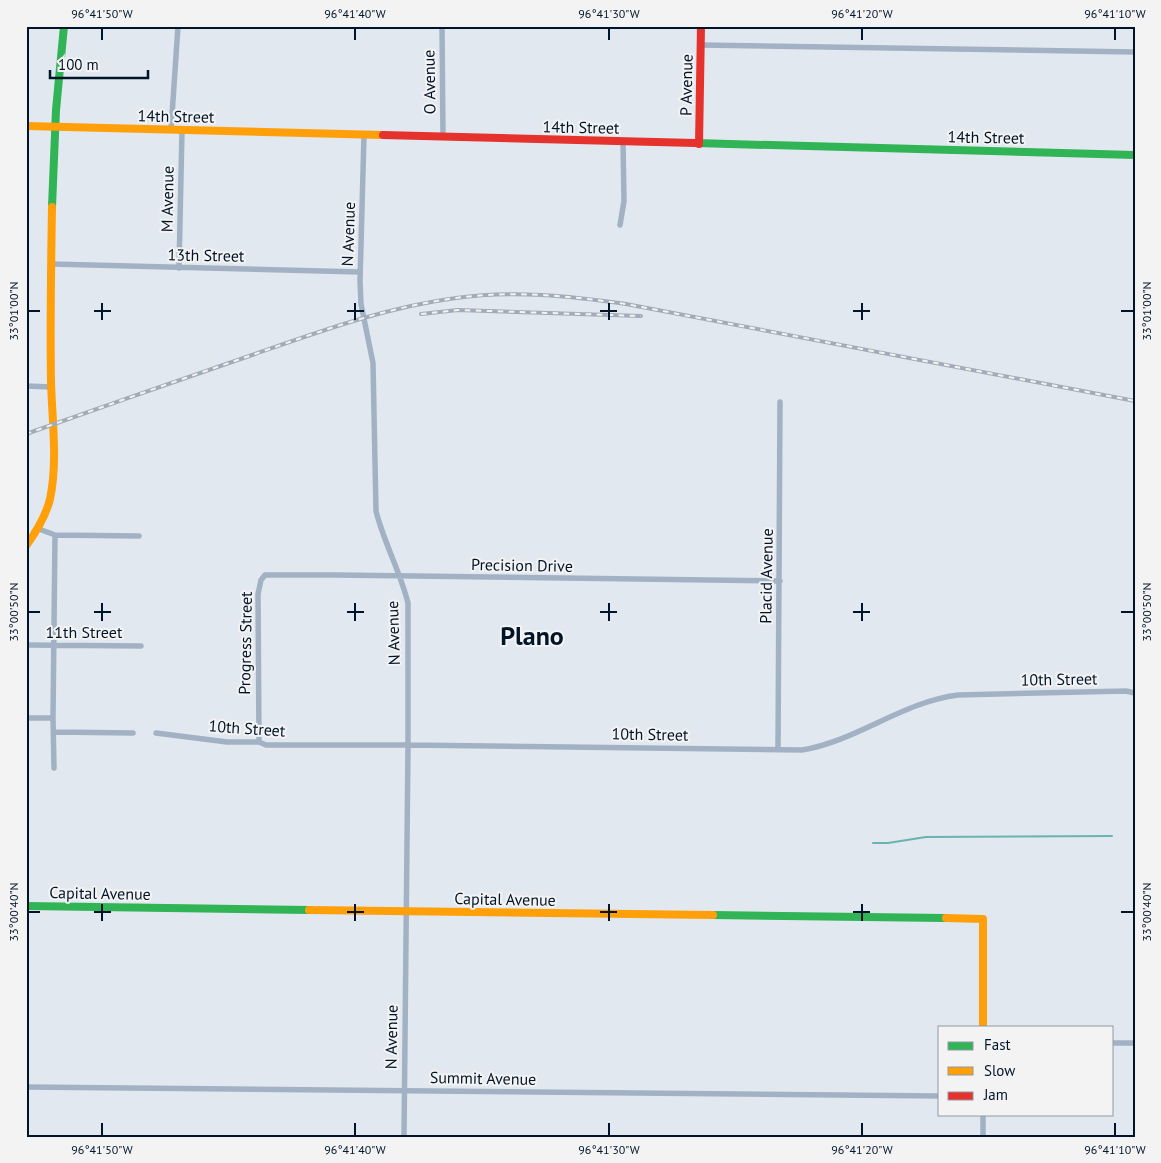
<svg xmlns="http://www.w3.org/2000/svg" width="1161" height="1163" font-family="'PT Sans',sans-serif">
  <style>
    .lines { fill: none; stroke-linecap: round; stroke-linejoin: round }
    .stream { stroke: #6ab3b1; stroke-width: 2 }
    .street { stroke: #a2b2c4; stroke-width: 5.5 }
    .fast { stroke: #30b455; stroke-width: 8 }
    .slow { stroke: #ff9f0a; stroke-width: 8 }
    .jam { stroke: #e5322d; stroke-width: 8 }
    .rail-casing { stroke: #a2acb8; stroke-width: 4 }
    .rail { stroke: #f3f3f3; stroke-width: 2; stroke-dasharray: 5.5; stroke-linecap: butt }
    .ticks { fill: none; stroke: #00142a; stroke-width: 2 }
    .labels { text-anchor: middle; dominant-baseline: central; stroke-width: 4; stroke-linejoin: round; paint-order: stroke }
    .street-label { font-size: 16px; fill: #00142a; stroke: #f3f3f3 }
    .town-label { font-size: 26px; font-weight: bold; fill: #00142a; stroke: #f3f3f3 }
    .neatline { fill: none; stroke: #00142a; stroke-width: 2 }
    .ticks-label { font-size: 12px; text-anchor: middle; fill: #00142a }
  </style>
  <rect width="100%" height="100%" fill="#e2e8ef"/>
  <g class="lines">
    <!-- stream -->
    <path class="stream" d="M873 843H888L926 837 1112 836"/>
    <!-- street -->
    <path class="street" d="M442 26 443 137
      M700 45 1135 52
      M171 130 178 26
      M364 135 360 281 361 304 373 363 376 511C384 543 400 571 408 603V745L404 1137
      M620 225 624 201 623 142
      M51 264 360 272
      M179 268 182 130
      M26 386 51 387
      M39 529 55 535 53 718 54 768
      M55 535 139 536
      M26 645 141 646
      M26 718H53
      M54 732 133 733
      M156 733 227 742H259L266 745H408L802 750C857 741 902 702 958 695L1126 691 1135 693
      M259 742 258 594 261 580 265 575H337L780 581
      M778 749 780 402
      M1112 1043H1135
      M26 1087 940 1096
      M983 1114V1137"/>
    <!-- fast -->
    <path class="fast" d="M695 143 1135 155
      M52 207 56 110 64 26
      M26 906 309 910
      M713 915 946 918"/>
    <!-- slow -->
    <path class="slow" d="M26 126 383 135
      M26 546C36 532 46 516 50 499 58 461 52 420 51 381 50 323 51 265 52 207
      M309 910 713 915
      M946 918 983 919V1027"/>
    <!-- jam -->
    <path class="jam" d="M383 135 695 143
      M699 144 701 26"/>
    <defs>
      <path id="rail" d="M421 314 458 310 641 316
        M26 434C102 407 179 380 255 354 321 331 387 307 456 298 513 290 570 296 626 304L1135 401"/>
    </defs>
    <!-- rail casing -->
    <use href="#rail" class="rail-casing"/>
    <!-- rail -->
    <use href="#rail" class="rail"/>
  </g>
  <!-- ticks -->
  <path class="ticks" d="M102 28V40M355 28V40M609 28V40M862 28V40M1115 28V40M102 303V320M355 303V320M609 303V320M862 303V320M28 311H40M94 311H111M347 311H364M600 311H617M853 311H870M1121 311H1134M102 603V621M355 603V621M609 603V621M862 603V621M28 612H40M94 612H111M347 612H364M600 612H617M853 612H870M1121 612H1134M102 904V921M355 904V921M609 904V921M862 904V921M28 912H40M94 912H111M347 912H364M600 912H617M853 912H870M1121 912H1134M102 1123V1136M355 1123V1136M609 1123V1136M862 1123V1136M1115 1123V1136"/>
  <g class="labels">
    <!-- street labels -->
    <g class="street-label">
      <text transform="translate(429 82) rotate(-91)">O Avenue</text>
      <text transform="translate(686 85) rotate(-89)">P Avenue</text>
      <text transform="translate(176 116) rotate(1)">14th Street</text>
      <text transform="translate(581 127) rotate(1)">14th Street</text>
      <text transform="translate(986 137) rotate(1)">14th Street</text>
      <text transform="translate(167 199) rotate(-89)">M Avenue</text>
      <text transform="translate(348 234) rotate(-88)">N Avenue</text>
      <text transform="translate(206 255) rotate(1)">13th Street</text>
      <text transform="translate(522 565) rotate(1)">Precision Drive</text>
      <text transform="translate(766 576) rotate(-89)">Placid Avenue</text>
      <text x="84" y="632">11th Street</text>
      <text transform="translate(393 633) rotate(-92)">N Avenue</text>
      <text transform="translate(245 643) rotate(-89)">Progress Street</text>
      <text transform="translate(1059 679) rotate(-1)">10th Street</text>
      <text transform="translate(247 728) rotate(4)">10th Street</text>
      <text transform="translate(650 734) rotate(1)">10th Street</text>
      <text transform="translate(100 893) rotate(1)">Capital Avenue</text>
      <text transform="translate(505 899) rotate(1)">Capital Avenue</text>
      <text transform="translate(391 1037) rotate(-89)">N Avenue</text>
      <text transform="translate(483 1078) rotate(1)">Summit Avenue</text>
    </g>
    <!-- town labels -->
    <g class="town-label">
      <text x="532" y="635">Plano</text>
    </g>
  </g>
  <!-- border -->
  <rect width="1161" height="1163" fill="none" stroke="#f3f3f3" stroke-width="55"/>
  <!-- legend -->
  <rect x="938" y="1026" width="175" height="90" fill="#f3f3f3" stroke="#929aa3"/>
  <rect x="948" y="1042" width="25" height="8" fill="#30b455" stroke="#929aa3"/>
  <text x="984" y="1050" font-size="15" fill="#00142a">Fast</text>
  <rect x="948" y="1067" width="25" height="8" fill="#ff9f0a" stroke="#929aa3"/>
  <text x="984" y="1076" font-size="15" fill="#00142a">Slow</text>
  <rect x="948" y="1092" width="25" height="8" fill="#e5322d" stroke="#929aa3"/>
  <text x="984" y="1100" font-size="15" fill="#00142a">Jam</text>
  <!-- scale -->
  <path d="M50 70v8h98v-8" fill="none" stroke="#00142a" stroke-width="2.5"/>
  <text x="58" y="70" font-size="15" fill="#00142a" stroke="#f3f3f3" stroke-width="4" paint-order="stroke">100 m</text>
  <rect x="28" y="28" width="1106" height="1108" class="neatline"/>
  <g class="ticks-label">
    <text x="102" y="18">96°41'50"W</text>
    <text x="355" y="18">96°41'40"W</text>
    <text x="609" y="18">96°41'30"W</text>
    <text x="862" y="18">96°41'20"W</text>
    <text x="1115" y="18">96°41'10"W</text>
    <text transform="translate(14 311) rotate(-90)" y="4">33°01'00"N</text>
    <text transform="translate(1147 311) rotate(-90)" y="4">33°01'00"N</text>
    <text transform="translate(14 612) rotate(-90)" y="4">33°00'50"N</text>
    <text transform="translate(1147 612) rotate(-90)" y="4">33°00'50"N</text>
    <text transform="translate(14 912) rotate(-90)" y="4">33°00'40"N</text>
    <text transform="translate(1147 912) rotate(-90)" y="4">33°00'40"N</text>
    <text x="102" y="1154">96°41'50"W</text>
    <text x="355" y="1154">96°41'40"W</text>
    <text x="609" y="1154">96°41'30"W</text>
    <text x="862" y="1154">96°41'20"W</text>
    <text x="1115" y="1154">96°41'10"W</text>
  </g>
</svg>
